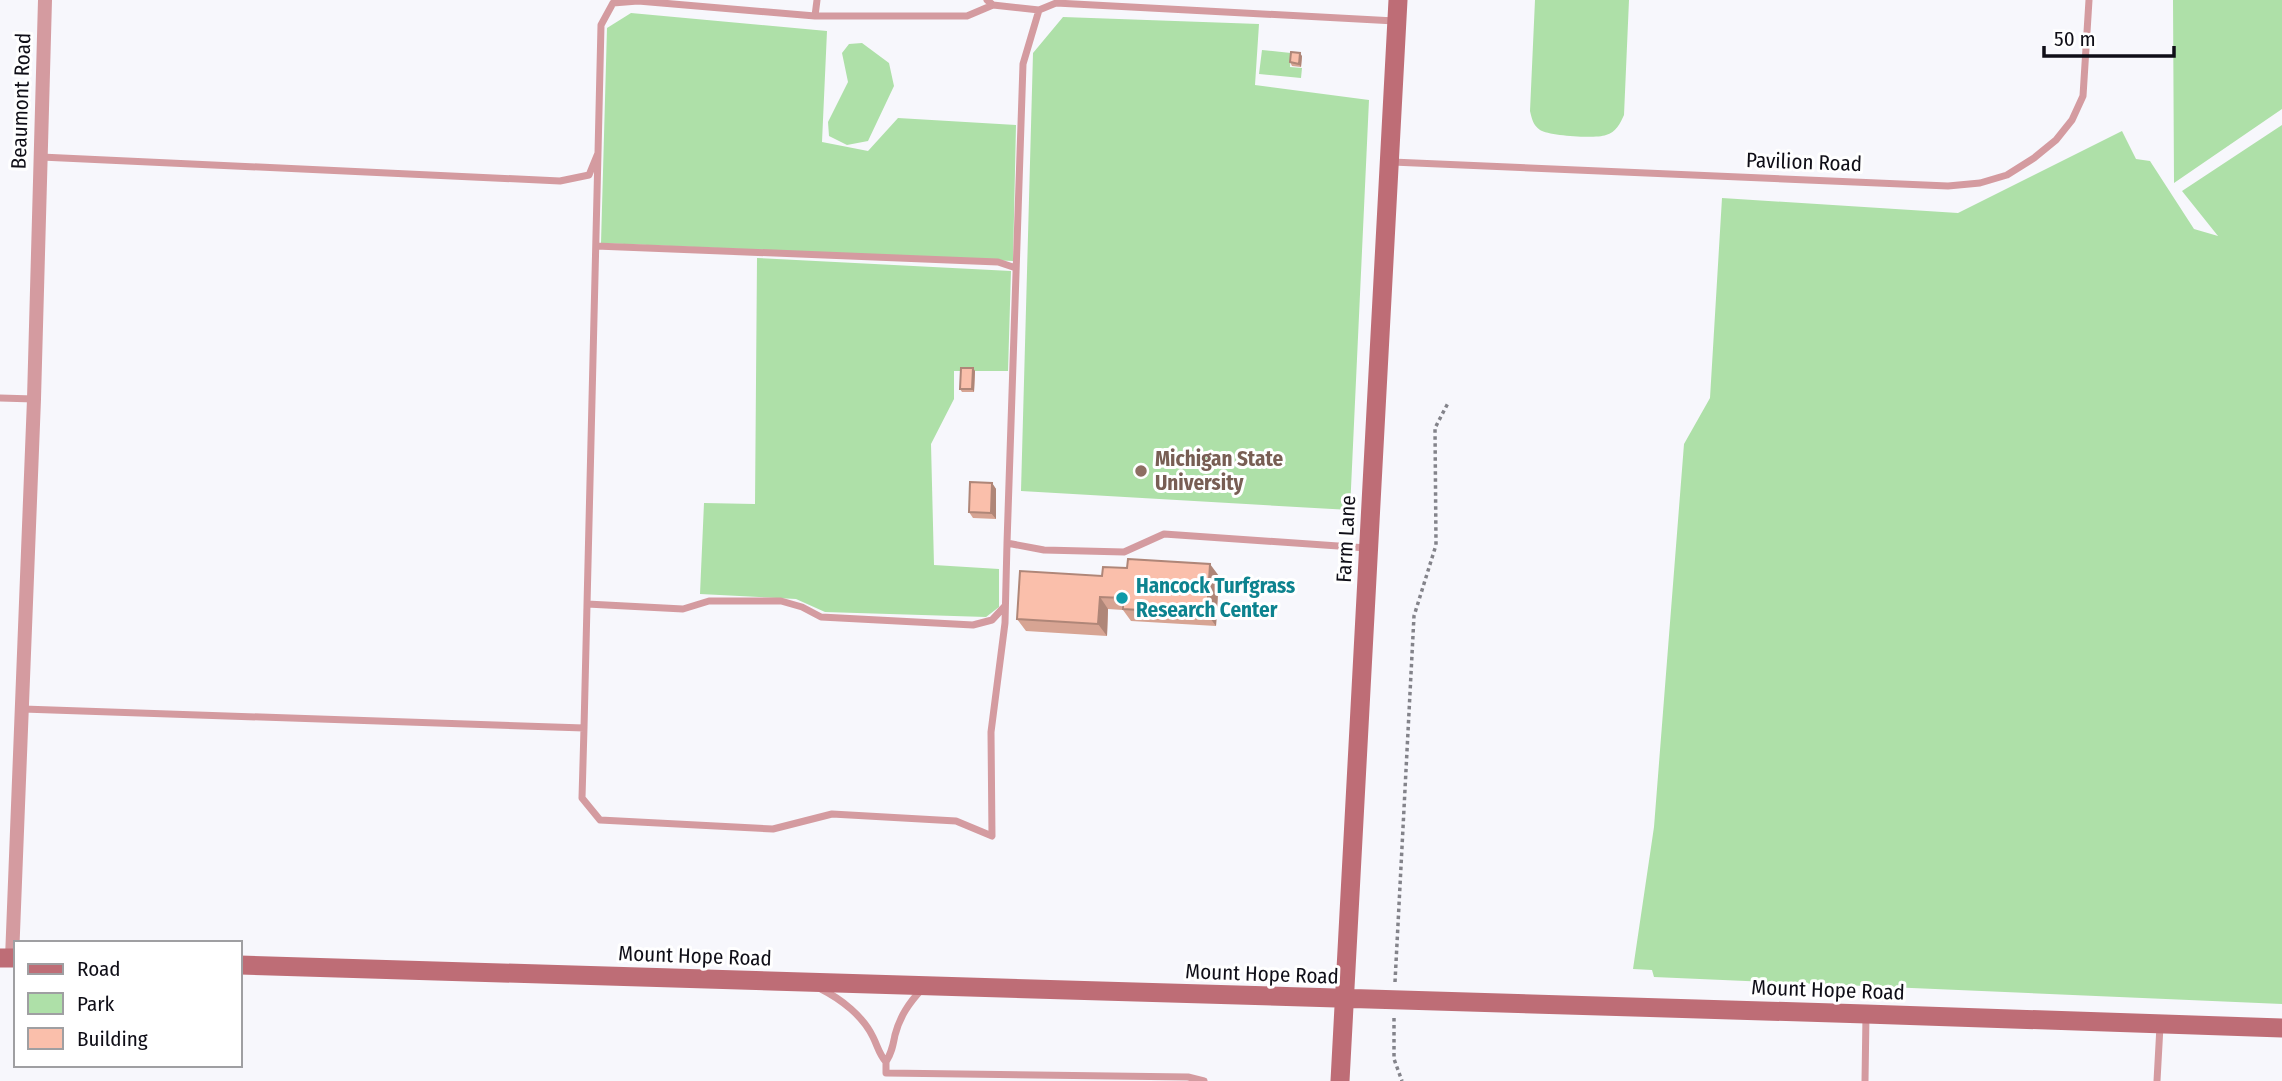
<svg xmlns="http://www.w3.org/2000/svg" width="2282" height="1081" font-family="'Fira Sans Condensed',sans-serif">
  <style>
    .green { fill: #aee0a8 }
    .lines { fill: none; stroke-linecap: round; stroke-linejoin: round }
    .path { stroke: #83838a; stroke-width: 3.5; stroke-dasharray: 3.5 3.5; stroke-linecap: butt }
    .lane { stroke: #d49ba0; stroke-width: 7 }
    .street { stroke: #d49ba0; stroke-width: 14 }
    .secondary { stroke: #be6d76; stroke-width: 19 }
    .wall { fill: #d7a493 }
    .shaded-wall { fill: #af8678 }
    .building { fill: #fabfab; stroke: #af8678; stroke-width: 2 }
    .education-dot { fill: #8d6e63; stroke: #fff; stroke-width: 2.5 }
    .culture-dot { fill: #0f9aa8; stroke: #fff; stroke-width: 2.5 }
    .labels { text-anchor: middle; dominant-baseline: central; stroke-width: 6; stroke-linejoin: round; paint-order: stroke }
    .street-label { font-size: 21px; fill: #0f0e17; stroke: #fff }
    .education-label { font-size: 21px; font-weight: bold; fill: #785e54; stroke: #fff; text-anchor: start }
    .culture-label { font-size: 21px; font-weight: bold; fill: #0d838f; stroke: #fff; text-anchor: start }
  </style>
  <rect width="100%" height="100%" fill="#f7f7fc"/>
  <!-- green -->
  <path class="green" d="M1535 0H1629L1624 115C1620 124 1616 132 1606 135 1595 139 1550 136 1540 130 1533 125 1532 119 1530 111Z
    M2173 0H2282V109L2174 183Z
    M631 13 827 31 822 142 868 151 898 118 1016 125 1013 261 601 243 607 28Z
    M1063 17 1259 24 1255 85 1369 100 1350 510 1021 491 1033 53Z
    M862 43 889 63 894 86 868 141 847 145 829 136 828 122 848 82 842 53 849 44Z
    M1262 50 1291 53 1290 67 1302 68 1301 78 1259 74Z
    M2282 125V1004L1654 977 1652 970 1633 969 1654 827 1684 444 1710 398 1722 198 1958 213 2122 131 2136 159 2150 161 2194 229 2218 236 2182 191Z
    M757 258 1011 271 1008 371H954V399L931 444 934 565 999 569V607L986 617 825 612 796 599 700 594 704 503 755 504Z"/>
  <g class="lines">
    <!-- path -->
    <path class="path" d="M1395 982 1414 616 1436 545 1435 428 1448 403
      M1394 1018V1059L1402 1081"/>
    <!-- lane -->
    <path class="lane" d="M987 0 993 5 1039 10 1056 3 1395 21
      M815 16 817 0
      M41 157 560 181 589 175 598 153 601 25 613 3 638 1 815 16H967L993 5
      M1392 162 1948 186 1980 183 2007 175 2034 158 2056 140 2072 120 2083 96 2089 0
      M596 246 998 262 1016 268
      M0 398 34 399
      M1007 543 1023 64 1039 10
      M587 604 683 609 709 601H781L802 607 821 617 973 625 992 620 1005 606
      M23 709 584 728 598 153
      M584 728 582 798 600 820 773 829 832 814 956 821 992 836 991 732 1005 623 1007 543 1044 550 1124 552 1164 534 1367 548
      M821 989C841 999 863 1016 873 1037 878 1047 879 1054 886 1062 892 1052 893 1045 895 1035 900 1016 909 1003 922 989
      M886 1062V1073L1188 1077 1204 1081
      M1865 1081 1866 1015
      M2157 1081 2160 1026"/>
    <!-- street -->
    <path class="street" d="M12 958 34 399 45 0"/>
    <!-- secondary -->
    <path class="secondary" d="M0 958H16
      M240 965 1866 1014 2282 1028
      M1340 1081 1398 0"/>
  </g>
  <!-- wall -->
  <path class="wall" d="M1302 56 1301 67 1292 66 1290 62Z
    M973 368 975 371 974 392H962L960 389Z
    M992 483 996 489V519L973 518 969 512Z
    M1102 576H1219L1216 626 1131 621 1123 610 1108 609 1107 636 1026 631 1017 619Z"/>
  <!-- shaded-wall -->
  <path class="shaded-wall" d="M1300 53 1302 56 1301 67 1299 64Z
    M973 368 975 371 974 392 972 389Z
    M992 483 996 489V519L991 513Z
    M1210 564 1219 576 1216 626 1207 614Z
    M1100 597 1108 609 1107 636 1098 624Z"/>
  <!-- building -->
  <path class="building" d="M1291 52 1300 53 1299 64 1290 62Z
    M961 368H973L972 389H960Z
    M970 482 992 483 991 513 969 512Z
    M1128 559 1210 564 1207 614 1123 609V598L1100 597 1098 624 1017 619 1020 571 1102 576 1103 567 1127 568Z"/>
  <!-- markers -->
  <circle class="education-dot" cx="1141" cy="471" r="7"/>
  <circle class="culture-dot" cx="1122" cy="598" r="7"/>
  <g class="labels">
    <!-- street labels -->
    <g class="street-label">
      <text transform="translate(21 101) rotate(-88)">Beaumont Road</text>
      <text transform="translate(1804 162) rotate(2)">Pavilion Road</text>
      <text transform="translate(1346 539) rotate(-87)">Farm Lane</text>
      <text transform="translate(695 956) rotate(2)">Mount Hope Road</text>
      <text transform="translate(1262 974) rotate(2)">Mount Hope Road</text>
      <text transform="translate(1828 990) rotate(2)">Mount Hope Road</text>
    </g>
    <!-- education labels -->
    <g class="education-label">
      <text x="1155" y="459">Michigan State<tspan x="1155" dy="24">University</tspan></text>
    </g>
    <!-- culture labels -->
    <g class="culture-label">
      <text x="1136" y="586">Hancock Turfgrass<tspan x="1136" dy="24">Research Center</tspan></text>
    </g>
  </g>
  <!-- legend -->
  <rect x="14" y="941" width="228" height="126" fill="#ffffff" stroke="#9f9fa2" stroke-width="2"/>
  <rect x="28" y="964" width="35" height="10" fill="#be6d76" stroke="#9f9fa2" stroke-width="2"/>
  <text x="77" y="976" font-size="21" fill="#0f0e17">Road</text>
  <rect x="28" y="993" width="35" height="21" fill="#aee0a8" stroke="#9f9fa2" stroke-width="2"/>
  <text x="77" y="1011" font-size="21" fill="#0f0e17">Park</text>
  <rect x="28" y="1028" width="35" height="21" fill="#fabfab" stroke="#9f9fa2" stroke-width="2"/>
  <text x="77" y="1046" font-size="21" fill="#0f0e17">Building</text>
  <!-- scale -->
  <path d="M2044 46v10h130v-10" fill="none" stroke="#0f0e17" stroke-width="3.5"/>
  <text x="2054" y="46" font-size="21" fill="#0f0e17" stroke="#ffffff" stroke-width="5" paint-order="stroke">50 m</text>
</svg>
